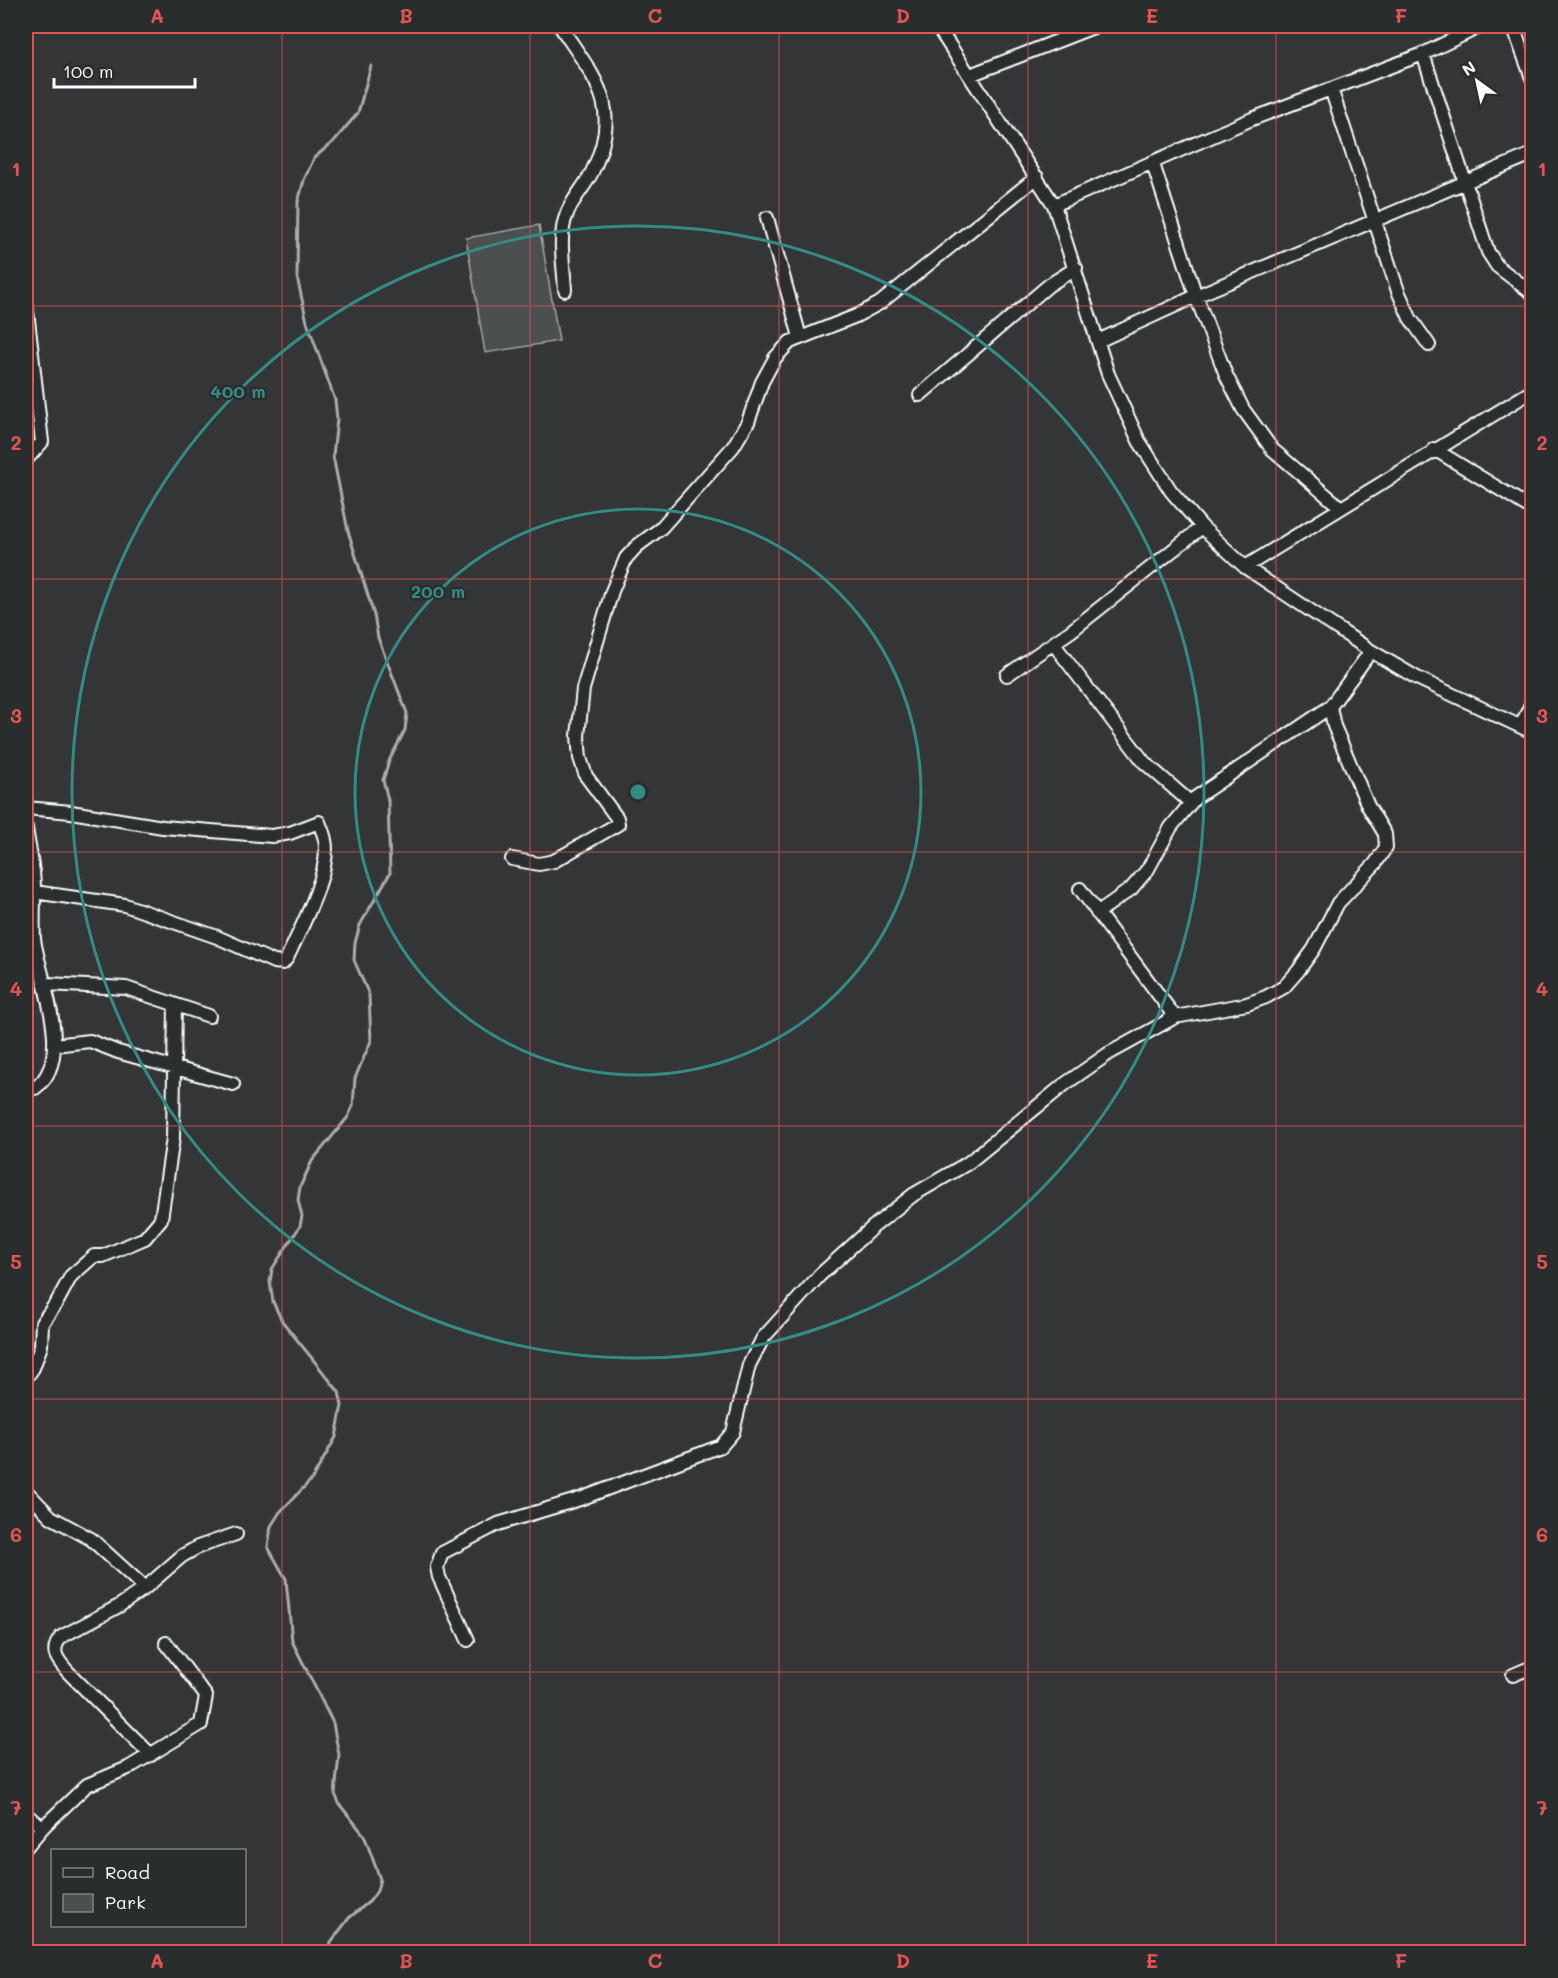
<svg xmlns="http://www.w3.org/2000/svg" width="1558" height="1978" font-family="Mali,sans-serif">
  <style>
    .green { fill: #4c4f50; stroke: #a6a7a8; stroke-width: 1.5 }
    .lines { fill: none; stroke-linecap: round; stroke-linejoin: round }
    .stream { stroke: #abacad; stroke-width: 3 }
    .street-casing { stroke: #fff; stroke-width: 16 }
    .street { stroke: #2a2d2e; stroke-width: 12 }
    .grid { fill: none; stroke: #de5353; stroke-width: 1.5; stroke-opacity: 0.55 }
    .ring { fill: none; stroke: #338b84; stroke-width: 3 }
    .centre { fill: #338b84; stroke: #2a2d2e; stroke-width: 3 }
    .ring-label { font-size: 18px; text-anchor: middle; font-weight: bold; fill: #338b84; stroke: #2a2d2e; stroke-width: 4.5; stroke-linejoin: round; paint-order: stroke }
    .neatline { fill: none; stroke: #de5353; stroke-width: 2 }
    .grid-label { font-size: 20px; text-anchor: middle; font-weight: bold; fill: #de5353 }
  </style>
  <rect width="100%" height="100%" fill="#333536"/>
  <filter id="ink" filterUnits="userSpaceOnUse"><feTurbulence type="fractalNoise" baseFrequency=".0167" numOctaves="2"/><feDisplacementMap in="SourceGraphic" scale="12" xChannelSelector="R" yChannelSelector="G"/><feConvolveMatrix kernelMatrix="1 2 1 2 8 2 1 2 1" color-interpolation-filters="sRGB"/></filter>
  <g filter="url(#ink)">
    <!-- green -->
    <path class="green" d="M539 225 559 341 485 353 466 238Z"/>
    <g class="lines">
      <!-- stream -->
      <path class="stream" d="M328 1952 331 1942 349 1918 370 1901 377 1891 380 1879 364 1835 340 1805 335 1794 339 1755 333 1723 292 1641 286 1579 268 1547 271 1526 280 1512 312 1479 336 1437 342 1405 339 1392 282 1321 273 1302 270 1282 272 1269 300 1226 302 1216 298 1200 300 1187 312 1161 348 1117 353 1106 355 1078 371 1041 369 995 354 960 355 943 360 925 390 873 388 800 383 780 389 761 405 730 407 713 378 638 374 615 348 531 333 456 337 419 335 400 307 322 297 277 298 202 304 180 314 158 334 141 358 113 371 66"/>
      <defs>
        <path id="street" d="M560 26C595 79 624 107 592 172 585 187 571 200 566 216 558 238 564 267 565 290
          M937 26 1054 205 1108 374 1139 441 1171 491 1202 527 1245 567 1371 651 1417 678 1532 732
          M1513 26 1532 78
          M1423 54 1488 252 1497 266 1532 293
          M970 75 1096 26
          M1331 89 1398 291 1410 318 1429 345
          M1153 164 1196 296 1226 375 1243 409 1272 449 1340 507
          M1054 205 1252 119 1423 54 1481 26
          M767 218 800 337
          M26 302 42 442 26 460
          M1098 341 1196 296 1532 154
          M920 395 1049 285 1076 268
          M1434 449 1532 509
          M1245 567 1532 391
          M1053 643 1144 762 1191 803
          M1007 675 1071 631 1202 527
          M1521 726 1532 702
          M26 808 71 812 163 827 272 836 290 833 319 822C321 828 324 834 325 840 332 870 300 930 287 958L283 963 274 962 217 937 125 905 34 892
          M26 828C29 849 35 872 34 893 34 908 33 923 34 939 39 977 76 1059 35 1088L26 1086
          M512 859 539 864 554 861 618 824 617 818 586 776 580 758 578 736 583 689 612 591 626 558 637 546 660 529 733 447 748 422 762 382 775 358 790 342 856 316 880 303 1037 177
          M1080 889 1175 1017
          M1097 913 1131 889 1148 869 1171 827 1195 798 1330 707 1371 651
          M47 984 126 988 209 1016
          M54 1045 90 1041 118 1052 233 1084
          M26 1378 33 1368 41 1346 42 1323 57 1302 71 1276 94 1256H103L145 1238 161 1219 173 1138 175 1005
          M26 1491 51 1517 91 1539 145 1588
          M468 1640 439 1577 437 1567 442 1553 498 1524 580 1499 721 1446 733 1432 749 1365 763 1338 820 1275 873 1227 913 1195 968 1163 1065 1084 1108 1054 1175 1017 1247 1004 1266 997 1284 987 1298 971 1314 949 1338 903 1375 864 1386 847 1385 834 1368 806 1334 726 1330 707
          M1513 1675 1532 1667
          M151 1755 68 1672C58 1660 49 1652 61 1637L119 1606 145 1588 182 1556 198 1547 236 1534
          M26 1815 43 1827
          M26 1847 43 1827 87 1785 128 1768 201 1724 206 1696 166 1643"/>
      </defs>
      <!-- street casing -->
      <use href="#street" class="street-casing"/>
      <!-- street -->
      <use href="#street" class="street"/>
    </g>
  </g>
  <!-- grid -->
  <path class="grid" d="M282 26V1952M530 26V1952M779 26V1952M1028 26V1952M1276 26V1952M26 306H1532M26 579H1532M26 852H1532M26 1126H1532M26 1399H1532M26 1672H1532"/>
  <!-- distance rings -->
  <g class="ring">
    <circle cx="638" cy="792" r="283"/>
    <circle cx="638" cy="792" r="566"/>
  </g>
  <circle cx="638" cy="792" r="9" class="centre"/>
  <g class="ring-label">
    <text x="238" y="398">400 m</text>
    <text x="438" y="598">200 m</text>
  </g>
  <!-- margin -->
  <rect width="1558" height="1978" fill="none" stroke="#2a2d2e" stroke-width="66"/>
  <!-- legend -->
  <rect x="51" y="1849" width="195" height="78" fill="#2a2d2e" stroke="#7f8182" stroke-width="1.5"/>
  <rect x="63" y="1868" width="30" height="9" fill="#2a2d2e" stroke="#7f8182" stroke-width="1.5"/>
  <text x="105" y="1879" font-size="18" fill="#ffffff">Road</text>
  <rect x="63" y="1894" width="30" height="18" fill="#4c4f50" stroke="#7f8182" stroke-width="1.5"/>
  <text x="105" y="1909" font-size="18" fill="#ffffff">Park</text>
  <!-- north arrow -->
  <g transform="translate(1477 81) rotate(327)" stroke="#2a2d2e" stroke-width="4.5" paint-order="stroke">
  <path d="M0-4.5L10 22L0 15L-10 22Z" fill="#ffffff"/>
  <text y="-9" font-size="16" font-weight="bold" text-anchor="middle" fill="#ffffff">N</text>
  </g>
  <!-- scale -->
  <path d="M54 78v9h141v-9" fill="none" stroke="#ffffff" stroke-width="3"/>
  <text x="63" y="78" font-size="18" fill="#ffffff" stroke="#2a2d2e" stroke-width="4.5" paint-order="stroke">100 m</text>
  <rect x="33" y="33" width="1492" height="1912" class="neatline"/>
  <g class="grid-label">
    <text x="157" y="23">A</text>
    <text x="406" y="23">B</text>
    <text x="655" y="23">C</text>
    <text x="903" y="23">D</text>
    <text x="1152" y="23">E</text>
    <text x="1401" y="23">F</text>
    <text x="16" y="176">1</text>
    <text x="1542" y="176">1</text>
    <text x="16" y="450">2</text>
    <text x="1542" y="450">2</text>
    <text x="16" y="723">3</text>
    <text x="1542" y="723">3</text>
    <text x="16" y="996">4</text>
    <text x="1542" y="996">4</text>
    <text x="16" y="1269">5</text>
    <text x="1542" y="1269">5</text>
    <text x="16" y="1542">6</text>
    <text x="1542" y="1542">6</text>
    <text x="16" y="1815">7</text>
    <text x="1542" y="1815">7</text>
    <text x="157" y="1968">A</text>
    <text x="406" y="1968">B</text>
    <text x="655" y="1968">C</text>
    <text x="903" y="1968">D</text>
    <text x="1152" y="1968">E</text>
    <text x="1401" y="1968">F</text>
  </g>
</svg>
